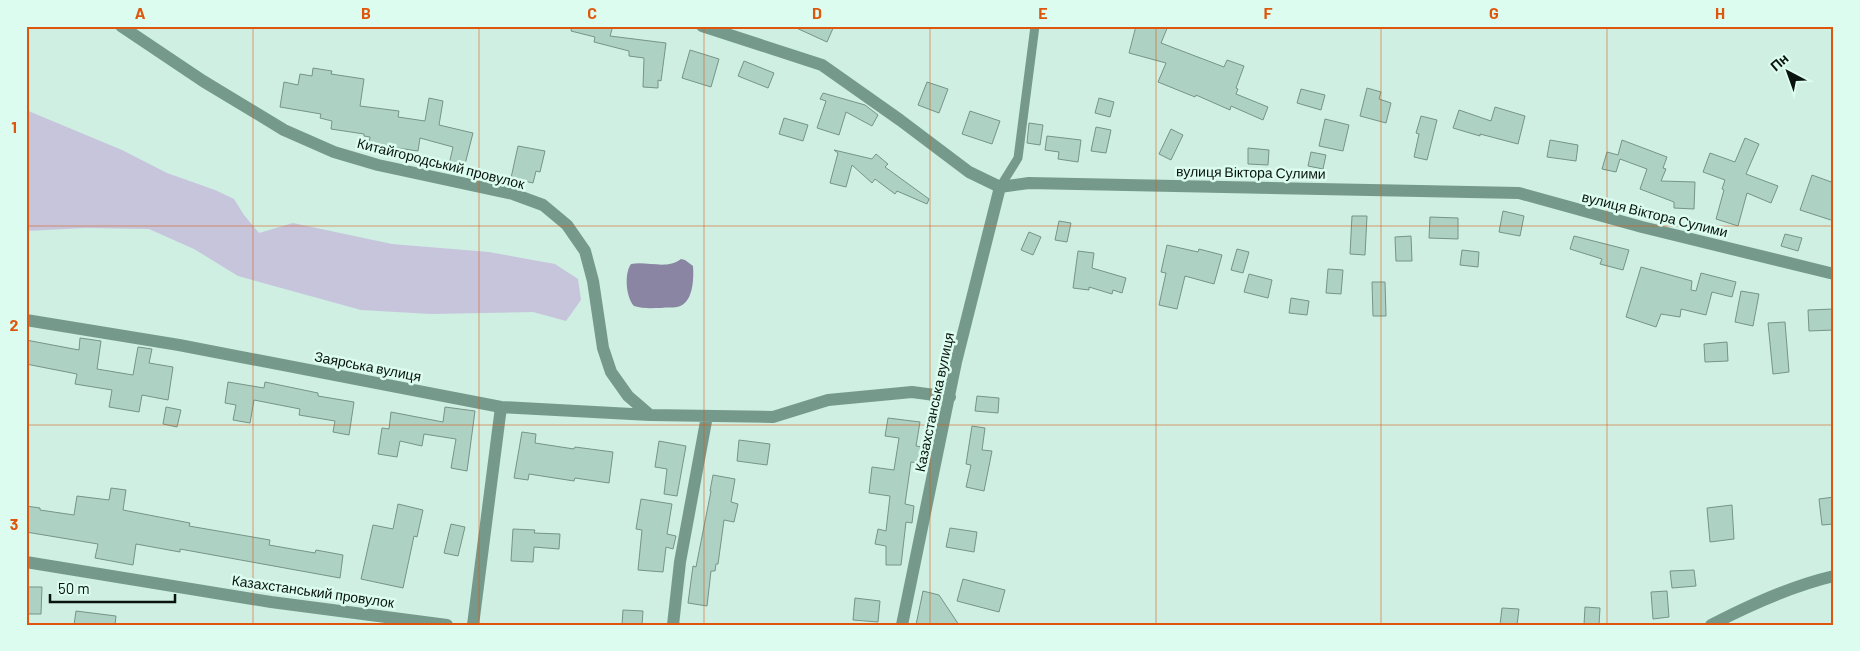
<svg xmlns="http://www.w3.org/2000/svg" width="1860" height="651" font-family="Barlow,sans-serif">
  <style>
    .green { fill: #c7c5dc }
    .water { fill: #8985a2 }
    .building { fill: #add1c3; stroke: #769488 }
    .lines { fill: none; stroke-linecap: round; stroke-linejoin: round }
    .lane { stroke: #759a8c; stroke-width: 9 }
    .street { stroke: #759a8c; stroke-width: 12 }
    .grid { fill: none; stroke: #dd560c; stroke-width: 1; stroke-opacity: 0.55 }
    .labels { text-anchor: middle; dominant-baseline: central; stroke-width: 5; stroke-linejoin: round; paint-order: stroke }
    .street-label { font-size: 14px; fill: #091410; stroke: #dcfcef }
    .neatline { fill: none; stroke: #dd560c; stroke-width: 2 }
    .grid-label { font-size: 16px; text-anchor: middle; font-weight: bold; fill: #dd560c }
  </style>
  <rect width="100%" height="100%" fill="#ceefe2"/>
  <!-- green -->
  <path class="green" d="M26 110 122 150 167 173 215 190 234 199 244 215 259 233 293 223 392 244 489 252 555 264 578 279 581 300 566 321 533 312 431 314 361 310 238 276 194 249 149 229 85 228 26 231Z"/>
  <!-- water -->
  <path class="water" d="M681 259 685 260 693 266C694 280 693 304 677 307 672 308 667 307 661 308 652 308 643 309 634 306 626 297 624 274 631 264 648 261 667 270 681 259Z"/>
  <!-- building -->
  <path class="building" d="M572 26H613L610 36 666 43 661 81 658 80V88L643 87 644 58 629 56V51L594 42 595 37 571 31Z
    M792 26H834L827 42Z
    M1136 26H1168L1161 43 1224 67 1227 60 1244 66 1236 88 1238 89 1236 94 1268 107 1263 120 1231 106 1230 110 1196 95 1195 97 1158 82 1166 63 1129 53Z
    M690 50 719 59 711 87 682 78Z
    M744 61 774 73 768 88 738 76Z
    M313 68 332 71 331 74 364 79 360 106 399 111 398 117 425 121 429 98 443 101 439 125 473 133 463 172 448 169 453 147 420 138 418 151 383 146 382 152 368 150 370 137 364 136V134L331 129 332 121 320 118 321 114 280 107 284 82 298 85 300 74 312 76Z
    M927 82 948 89 939 113 918 105Z
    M1367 88 1381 92 1379 99 1391 103 1386 123 1360 116Z
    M1301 89 1325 95 1321 110 1297 103Z
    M823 93 865 105 878 115 872 126 846 112 839 135 817 128 826 101 820 99Z
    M1099 98 1114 102 1110 117 1095 113Z
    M1495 107 1525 116 1518 144 1480 134V136L1453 128 1459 110 1491 121Z
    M970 111 1000 121 992 144 962 134Z
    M1421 116 1437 120 1427 160 1414 157 1419 134 1416 133Z
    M784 118 808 125 803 141 779 134Z
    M1325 119 1349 125 1343 151 1319 146Z
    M1029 123 1043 125 1040 145 1027 143Z
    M1096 127 1111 130 1106 153 1091 151Z
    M1171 129 1183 135 1171 160 1159 154Z
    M1047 136 1081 140 1078 162 1058 159 1059 152 1045 150Z
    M1745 138 1759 144 1746 174 1778 186 1771 203 1747 193 1738 226 1716 219 1724 190 1722 189 1725 180 1703 172 1710 153 1735 162Z
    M1550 140 1578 145 1576 161 1547 157Z
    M1622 140 1667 157 1663 168 1666 169 1661 181 1695 182 1694 209 1674 208V202L1640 189 1647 169 1620 159 1616 172 1602 169 1607 152 1618 155Z
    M518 146 545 151 540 172 536 171 533 183 511 178Z
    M1248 148 1269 150 1268 165 1248 164Z
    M834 150 872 159 876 154 888 164 885 167 929 199 927 204 897 191 895 194 875 179 872 183 852 165 846 187 830 183 838 153Z
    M1311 152 1326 155 1323 169 1308 166Z
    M1812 175 1834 183V221L1800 210Z
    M1503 211 1524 216 1520 236 1499 232Z
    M1352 216H1367L1365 255 1350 254Z
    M1430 217 1458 218V239L1429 238Z
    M1059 221 1071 223 1067 242 1055 240Z
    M1029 232 1041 237 1033 255 1021 250Z
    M1785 234 1802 238 1798 251 1781 246Z
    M1411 236 1412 261H1396L1395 237Z
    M1574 236 1629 250 1623 270 1600 264 1602 259 1570 249Z
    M1167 245 1198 252 1199 249 1222 255 1214 284 1185 276 1177 309 1159 305 1166 273 1161 272Z
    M1237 249 1249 252 1243 273 1231 270Z
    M1462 250 1479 252 1478 267 1460 265Z
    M1078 251 1094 253 1092 268 1126 278 1122 293 1113 290 1112 294 1089 287V290L1073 288Z
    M1641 267 1692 281 1691 290 1696 291 1701 273 1736 282 1732 297 1712 292 1706 315 1681 309 1680 317 1661 314 1656 327 1626 317Z
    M1328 269 1343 270 1341 294 1326 293Z
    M1249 274 1272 280 1268 298 1244 292Z
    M1372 282H1385L1386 316H1373Z
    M1741 291 1759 294 1753 326 1735 322Z
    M1291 298 1309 301 1307 315 1289 313Z
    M1834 309V330L1809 331 1808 310Z
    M1785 322 1789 372 1773 374 1768 323Z
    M80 338 101 341 97 369 133 375 138 347 152 349 149 363 173 367 168 400 142 395 139 412 109 407 112 390 75 384 77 374 26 364V340L79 350Z
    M1727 342 1728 361 1705 362 1704 344Z
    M228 382 264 388 265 382 318 393V396L354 402 349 435 333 432 335 421 299 415 300 409 254 400 250 423 233 420 236 405 225 403Z
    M977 396 999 398 998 413 975 411Z
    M166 407 181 410 177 427 163 424Z
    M445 407 475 411 467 471 451 468 456 439 424 434 422 446 400 441 397 457 378 454 382 428 389 429 391 412 443 422Z
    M888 418 920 422 916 446 928 448 925 464 911 462 905 504 914 506 912 523 906 522 901 565H886V546L875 544 878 529 886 531 890 496 869 493 872 467 894 470 899 438 885 436Z
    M972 426 985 428 982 450 992 451 984 491 966 487 971 465 966 464Z
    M522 432 536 434 535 443 574 449 575 447 613 452 609 483 575 478 574 481 529 474 528 480 514 478Z
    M739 440 770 444 767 465 737 461Z
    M659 441 686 446 677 496 664 494 667 469 655 467Z
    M713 475 735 479 731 502 738 504 734 522 724 520 718 564H716L715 571H711L707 606 688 603 693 566 696 567 711 491H710Z
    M111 488 126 490 123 510 190 523 189 526 270 540 269 545 315 553 316 550 343 555 340 578 180 549V552L136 544 133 565 95 558 98 544 26 532V506L40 508V510L74 515 77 496 109 500Z
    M1834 497V524L1822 525 1819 499Z
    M641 499 672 504 667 534 676 536 673 549 666 547 663 572 638 570 642 530 636 529Z
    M398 504 423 510 417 537 414 536 403 588 361 579 373 525 393 529Z
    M1732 505 1734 539 1710 542 1707 508Z
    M451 524 465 527 458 556 444 553Z
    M950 528 977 532 974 552 946 547Z
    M513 529 535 530 534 533 560 534 559 549 534 547 533 562 511 561Z
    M1694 570 1696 586 1672 588 1670 571Z
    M963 579 1005 590 999 612 957 601Z
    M26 587H42L41 614H26Z
    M923 591 939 595 959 625H916Z
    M1667 591 1669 617 1653 619 1651 592Z
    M855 598 880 601 878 622 853 620Z
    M1585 607 1600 608 1599 625H1584Z
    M1502 608 1519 609 1517 625H1500Z
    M623 610 643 611 642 625H622Z
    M76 611 116 616 115 625H74Z"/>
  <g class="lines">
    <!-- lane -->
    <path class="lane" d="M1000 187 1018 158 1035 26"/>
    <!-- street -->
    <path class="street" d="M121 26 203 81 284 130 334 152 378 165 513 194 543 205 567 225 585 251 593 281 603 348 611 372 628 396 650 415
      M702 26 822 65 900 120 969 172 1000 187 1029 183 1519 193 1642 227 1834 274
      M26 320 179 345 501 407 650 415 773 417 828 400 912 392 950 397
      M26 562 271 602 447 625
      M473 625 501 407
      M673 625 680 562 707 416
      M902 625 956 362 1000 187
      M1711 625C1750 605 1791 586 1834 576"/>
  </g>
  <!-- grid -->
  <path class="grid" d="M253 26V625M479 26V625M704 26V625M930 26V625M1156 26V625M1381 26V625M1607 26V625M26 226H1834M26 425H1834"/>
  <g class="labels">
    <!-- street labels -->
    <g class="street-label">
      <text transform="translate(441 163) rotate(14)">Китайгородський провулок</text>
      <text transform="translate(1251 172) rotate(1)">вулиця Віктора Сулими</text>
      <text transform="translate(1655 214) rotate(14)">вулиця Віктора Сулими</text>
      <text transform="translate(368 366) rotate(11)">Заярська вулиця</text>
      <text transform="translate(934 402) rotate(-78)">Казахстанська вулиця</text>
      <text transform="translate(313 591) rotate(8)">Казахстанський провулок</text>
    </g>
  </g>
  <!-- border -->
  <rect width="1860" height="651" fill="none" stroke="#dcfcef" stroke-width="55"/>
  <!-- north arrow -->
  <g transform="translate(1788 72) rotate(319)" stroke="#dcfcef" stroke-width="4" paint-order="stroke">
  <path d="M0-4L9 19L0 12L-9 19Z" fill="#091410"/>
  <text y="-8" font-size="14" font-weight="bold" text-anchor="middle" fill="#091410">Пн</text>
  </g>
  <!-- scale -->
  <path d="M50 594v8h125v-8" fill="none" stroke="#091410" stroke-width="2.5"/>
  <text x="58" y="594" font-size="15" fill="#091410" stroke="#dcfcef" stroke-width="4" paint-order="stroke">50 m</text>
  <rect x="28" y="28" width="1804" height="596" class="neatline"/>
  <g class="grid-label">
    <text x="140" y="19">A</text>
    <text x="366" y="19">B</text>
    <text x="592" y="19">C</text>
    <text x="817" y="19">D</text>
    <text x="1043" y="19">E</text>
    <text x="1268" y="19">F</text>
    <text x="1494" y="19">G</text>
    <text x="1720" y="19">H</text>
    <text x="14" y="133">1</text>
    <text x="14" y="331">2</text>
    <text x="14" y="530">3</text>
  </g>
</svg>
